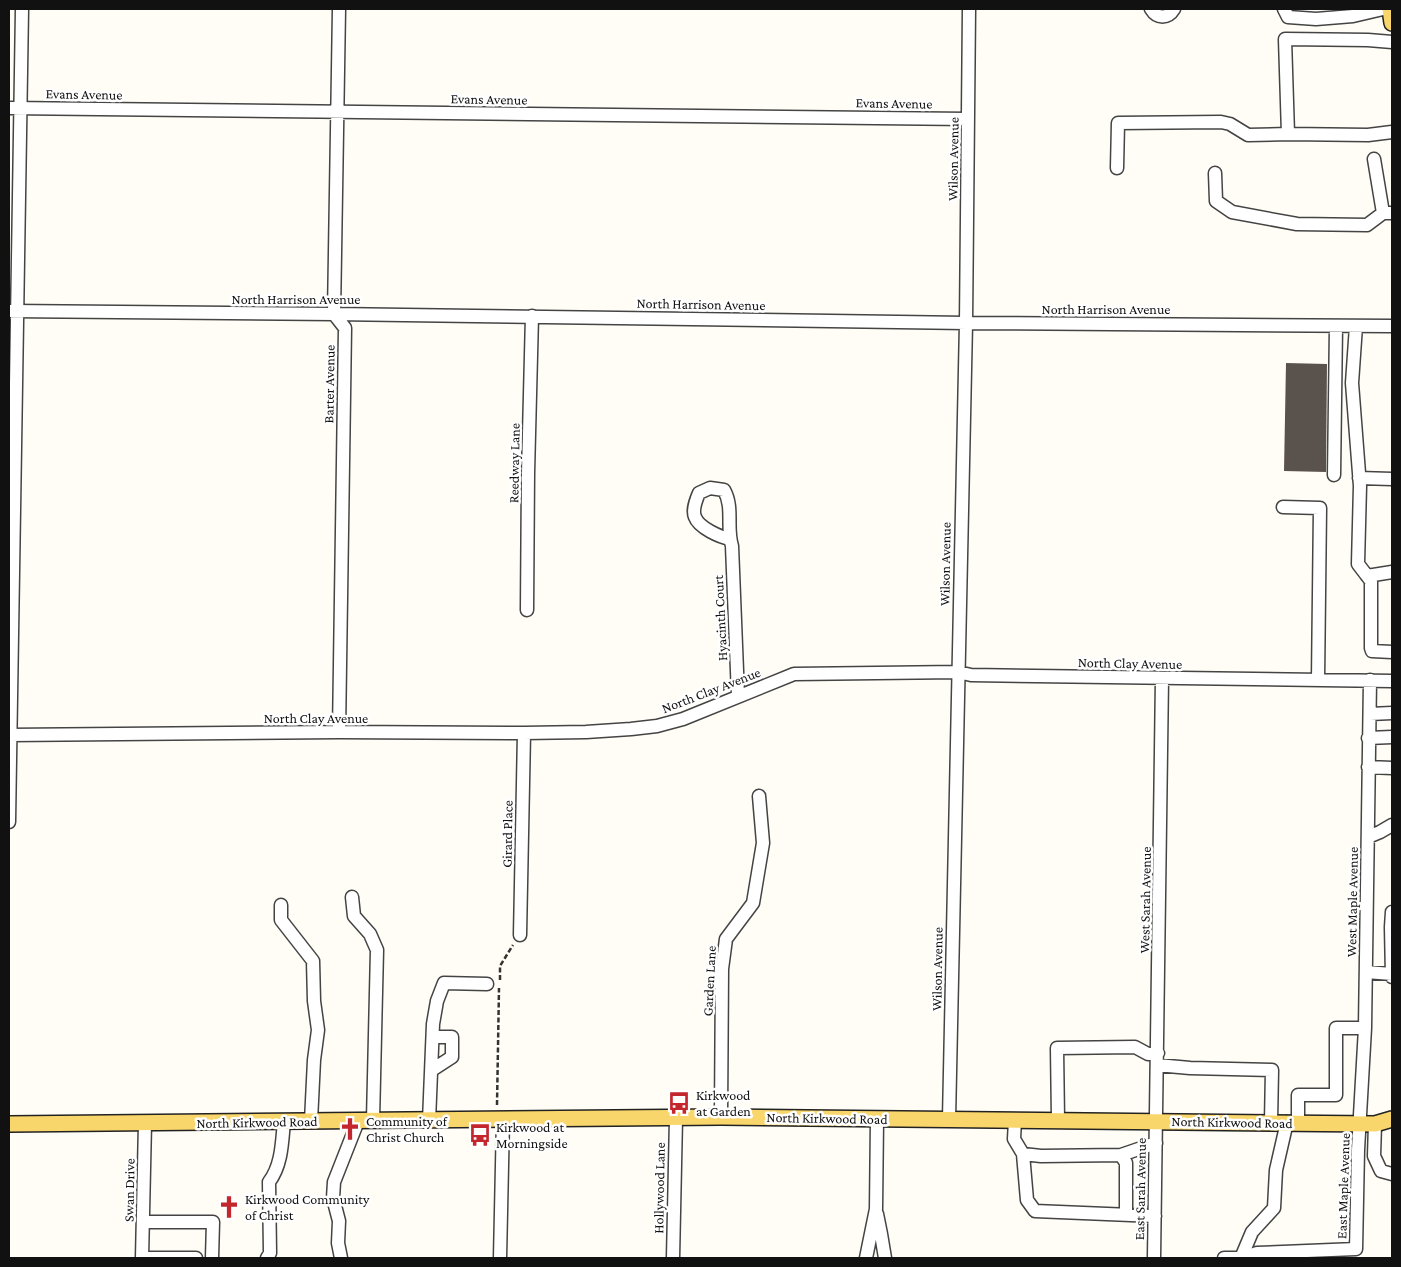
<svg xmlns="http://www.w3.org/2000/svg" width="1401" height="1267" font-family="'Crimson Pro',serif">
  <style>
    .building { fill: #5a524d }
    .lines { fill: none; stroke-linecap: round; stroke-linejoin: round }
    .minor-casing { stroke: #444; stroke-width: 15 }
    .major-casing { stroke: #222; stroke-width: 18 }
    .path { stroke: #333; stroke-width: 2.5; stroke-dasharray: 5 2.5; stroke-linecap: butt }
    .minor { stroke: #fff; stroke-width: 12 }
    .major { stroke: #f9d66b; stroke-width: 15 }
    .labels { text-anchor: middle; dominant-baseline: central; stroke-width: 5; stroke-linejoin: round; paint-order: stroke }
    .street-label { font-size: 14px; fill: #111; stroke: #fff }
    .poi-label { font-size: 14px; fill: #111; stroke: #fff; text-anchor: start }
  </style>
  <rect width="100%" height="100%" fill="#fffdf5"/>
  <!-- building -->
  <path class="building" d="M1286 363 1327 364 1326 472 1284 471Z"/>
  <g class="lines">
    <defs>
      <path id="minor" d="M1151 9C1157 19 1168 19 1174 9
        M1284 9 1288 17 1316 19 1353 16 1383 9
        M1392 42 1368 40 1285 39 1288 134 1368 135 1392 132
        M9 108 968 119
        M1374 159 1383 213H1392
        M1117 168 1118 123 1221 122 1230 124 1248 135 1288 134
        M1215 173 1216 201 1232 212 1297 224 1367 225 1383 213
        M9 311 334 314 966 323 1392 326
        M1356 326 1352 383 1360 486 1358 564 1371 581V648L1372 651 1392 652
        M1334 475 1336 326
        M1359 478 1392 479
        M1283 507 1320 508 1318 680
        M730 539C720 537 699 528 695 517 692 510 696 500 699 493L710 488 724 490C734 508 726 527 732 546L738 696
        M1367 576 1392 572
        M527 610 528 473 532 316
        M1370 714 1392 713
        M339 732 345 328 334 314 339 9
        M9 735 339 732 524 733 586 732 631 729 657 726 683 719 794 674 958 672 971 675 1392 681
        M1368 738 1392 737
        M1368 767 1392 768
        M9 822 22 9
        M1368 837 1380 832 1392 825
        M352 897 354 916 370 934 377 950 373 1120
        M281 905V920L313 961 314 1001 318 1030 314 1060 311 1121
        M1392 912 1391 927 1392 977
        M520 935 524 733
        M1366 972 1392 974
        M1157 1065 1190 1068 1272 1070 1271 1122
        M432 1070 452 1057V1037H433
        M721 1117 722 969 726 939 753 903 763 843 759 796
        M949 1119 966 323 969 9
        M1015 1120 1014 1139 1023 1154 1027 1200 1035 1211 1155 1216
        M1058 1120 1057 1048 1135 1047 1148 1054 1158 1053
        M429 1121 433 1024 437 1001 444 983 487 984
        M1298 1122V1095H1336V1028H1365
        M1375 1124 1374 1156 1381 1171 1392 1174
        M1023 1154 1041 1156 1121 1155 1156 1143
        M1121 1155 1126 1163V1215
        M877 1214 881 1234 885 1258
        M143 1222H213L212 1258
        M142 1258 145 1123
        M142 1258H196
        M267 1258 270 1253 269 1182C282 1165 282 1142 284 1121
        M341 1258 338 1243 339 1221 333 1198 334 1182 358 1121
        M500 1258 503 1119
        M673 1258 676 1118
        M866 1258 876 1209 877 1119
        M1154 1258 1162 678
        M1224 1258H1241L1252 1232 1274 1208 1276 1170 1287 1122
        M1241 1258 1257 1253 1356 1249 1358 1150 1365 1028 1370 680"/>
      <path id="major" d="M1390 9 1392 23
        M9 1124 721 1117 1375 1124 1392 1119"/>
    </defs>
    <!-- minor casing -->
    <use href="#minor" class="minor-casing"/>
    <!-- major casing -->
    <use href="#major" class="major-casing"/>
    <!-- path -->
    <path class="path" d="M500 980V966L513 945
      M497 1105 499 988"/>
    <!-- minor -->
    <use href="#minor" class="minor"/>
    <!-- major -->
    <use href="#major" class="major"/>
  </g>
  <!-- icons -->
  <defs>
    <symbol id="bus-bare" viewBox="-9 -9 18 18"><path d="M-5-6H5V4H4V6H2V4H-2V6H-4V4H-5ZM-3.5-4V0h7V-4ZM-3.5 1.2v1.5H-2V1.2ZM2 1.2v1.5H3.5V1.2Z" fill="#c4262e" stroke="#fff" stroke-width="2.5" paint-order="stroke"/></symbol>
    <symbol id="church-bare" viewBox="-9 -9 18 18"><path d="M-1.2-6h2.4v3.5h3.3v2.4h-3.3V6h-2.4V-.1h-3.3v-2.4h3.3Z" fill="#c4262e" stroke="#fff" stroke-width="2.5" paint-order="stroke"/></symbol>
  </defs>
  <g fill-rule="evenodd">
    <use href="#bus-bare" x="663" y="1087" width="32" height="32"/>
    <use href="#church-bare" x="334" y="1113" width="32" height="32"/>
    <use href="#bus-bare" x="464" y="1119" width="32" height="32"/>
    <use href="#church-bare" x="213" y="1191" width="32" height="32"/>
  </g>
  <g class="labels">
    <!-- street labels -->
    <g class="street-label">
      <text transform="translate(84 94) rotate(1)">Evans Avenue</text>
      <text transform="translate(489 99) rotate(1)">Evans Avenue</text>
      <text transform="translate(894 103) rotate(1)">Evans Avenue</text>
      <text transform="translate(953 159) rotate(-89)">Wilson Avenue</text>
      <text x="296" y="299">North Harrison Avenue</text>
      <text transform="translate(701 304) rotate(1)">North Harrison Avenue</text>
      <text x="1106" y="309">North Harrison Avenue</text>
      <text transform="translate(329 384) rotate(-89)">Barter Avenue</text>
      <text transform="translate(514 463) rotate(-89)">Reedway Lane</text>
      <text transform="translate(945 564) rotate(-89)">Wilson Avenue</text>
      <text transform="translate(720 618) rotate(-93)">Hyacinth Court</text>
      <text transform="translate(1130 663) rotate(1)">North Clay Avenue</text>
      <text transform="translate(711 690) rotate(-21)">North Clay Avenue</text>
      <text x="316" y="718">North Clay Avenue</text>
      <text transform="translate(507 834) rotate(-89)">Girard Place</text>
      <text transform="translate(1145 900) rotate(-89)">West Sarah Avenue</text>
      <text transform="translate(1352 902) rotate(-89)">West Maple Avenue</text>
      <text transform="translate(937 969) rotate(-89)">Wilson Avenue</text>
      <text transform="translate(709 981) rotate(-87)">Garden Lane</text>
      <text transform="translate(827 1118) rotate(1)">North Kirkwood Road</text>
      <text transform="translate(257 1122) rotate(-1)">North Kirkwood Road</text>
      <text transform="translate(1232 1122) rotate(1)">North Kirkwood Road</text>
      <text transform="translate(1343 1186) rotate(-88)">East Maple Avenue</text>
      <text transform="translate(659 1188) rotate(-89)">Hollywood Lane</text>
      <text transform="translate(1140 1189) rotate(-89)">East Sarah Avenue</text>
      <text transform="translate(129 1190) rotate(-89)">Swan Drive</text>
    </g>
    <!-- poi labels -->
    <g class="poi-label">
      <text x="696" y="1095">Kirkwood<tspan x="696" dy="16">at Garden</tspan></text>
      <text x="366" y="1121">Community of<tspan x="366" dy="16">Christ Church</tspan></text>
      <text x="496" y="1127">Kirkwood at<tspan x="496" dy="16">Morningside</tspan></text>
      <text x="245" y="1199">Kirkwood Community<tspan x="245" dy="16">of Christ</tspan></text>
    </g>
  </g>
  <!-- border -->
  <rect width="1401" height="1267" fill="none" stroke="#111111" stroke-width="20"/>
</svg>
